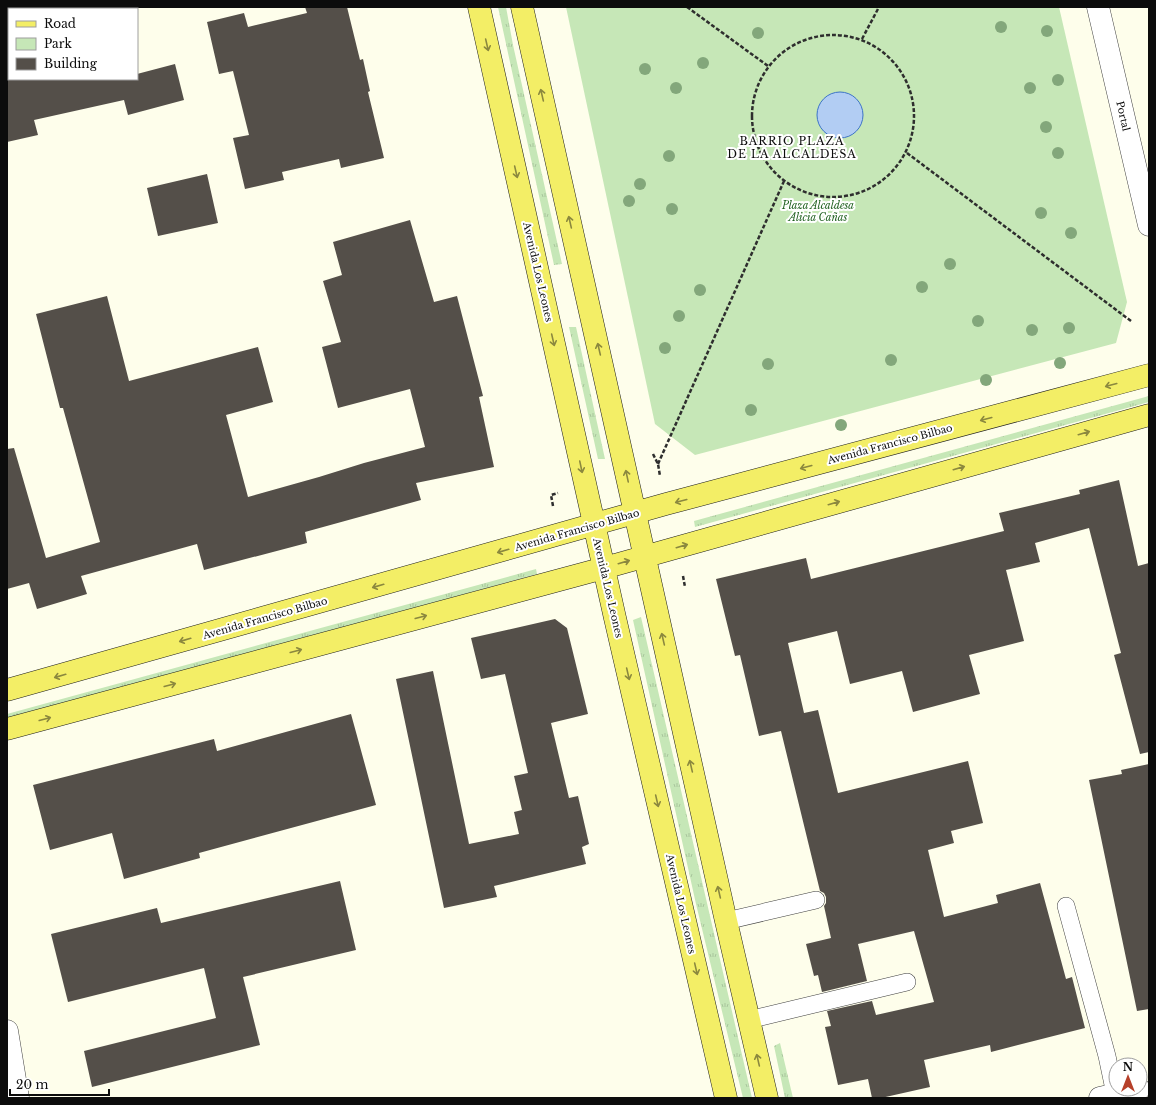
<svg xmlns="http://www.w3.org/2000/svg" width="1156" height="1105" font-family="'Libre Baskerville',serif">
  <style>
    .grass { fill: url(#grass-tufts) }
    .park { fill: #c6e7b7 }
    .water { fill: #b2cdf3; stroke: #3c73c8 }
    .building { fill: #544f49 }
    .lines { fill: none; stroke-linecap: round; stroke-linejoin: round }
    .service-casing { stroke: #3f3f3f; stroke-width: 18 }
    .minor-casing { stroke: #3f3f3f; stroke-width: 23 }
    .tertiary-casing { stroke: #3f3f3f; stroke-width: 23 }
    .primary-casing { stroke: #1d1d1d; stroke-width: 23 }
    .path { stroke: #2e2e2e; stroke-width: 2.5; stroke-dasharray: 4 2; stroke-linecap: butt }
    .service { stroke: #fff; stroke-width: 17 }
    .minor { stroke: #fff; stroke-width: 22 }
    .tertiary { stroke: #fff; stroke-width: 22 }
    .primary { stroke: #f3ee66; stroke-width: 22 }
    .tree { fill: #83a77b }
    .oneway { stroke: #8b883e }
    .labels { text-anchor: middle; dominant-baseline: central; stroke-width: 4; stroke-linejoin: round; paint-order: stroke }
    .street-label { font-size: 10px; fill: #0c0c0c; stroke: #fff }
    .park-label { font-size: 10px; font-style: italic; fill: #1f601f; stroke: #fff }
    .neighbourhood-label { font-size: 11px; letter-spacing: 1px; fill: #0c0c0c; stroke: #fff }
  </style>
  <defs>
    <pattern id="grass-tufts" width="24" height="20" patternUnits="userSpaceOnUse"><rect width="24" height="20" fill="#c6e7b7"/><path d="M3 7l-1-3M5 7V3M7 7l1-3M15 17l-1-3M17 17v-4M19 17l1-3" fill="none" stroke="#a9c59c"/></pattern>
  </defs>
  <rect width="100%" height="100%" fill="#fefeeb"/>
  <!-- grass -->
  <path class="grass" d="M498 7H506L513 45 562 264 554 265Z
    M569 327H576L605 459H598Z
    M1149 396V402L695 527 694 521Z
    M536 569 537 574 7 721V714Z
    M641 617 752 1098H743L696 904 633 620Z
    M780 1043 793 1098H785L774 1046Z"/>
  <!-- park -->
  <path class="park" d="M566 7H1059L1127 302 1116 343 695 455 655 424Z"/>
  <!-- water -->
  <path class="water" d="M817 115a23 23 0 1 1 46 0a23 23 0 1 1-46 0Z"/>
  <!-- building -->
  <path class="building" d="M305 7H347L360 60 363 59 370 91 368 92 384 158 341 168 339 159 282 172 284 180 245 189 233 138 249 135 233 71 219 74 207 22 244 13 248 27 307 13Z
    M7 52H9V79H137V74L175 64 184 100 128 115 124 100 34 120 38 135 7 142Z
    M207 174 218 223 158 236 147 188Z
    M410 220 434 302 457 296 483 396 479 397 494 467 416 483 421 500 305 532 307 543 204 570 197 544 81 576 87 594 37 609 29 583 7 589V449L14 448 46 558 100 542 63 408H60L36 314 107 296 129 381 258 347 273 402 226 415 248 497 319 477 364 463 425 447 410 389 338 408 322 347 341 342 323 281 342 275 333 242Z
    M1119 480 1138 566 1149 563V752L1140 754 1114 655 1121 653 1089 528 1035 543 1040 562 1006 570 1024 641 969 655 980 694 913 712 902 671 850 684 837 631 788 643 804 713 818 710 838 793 968 761 983 823 951 831 954 843 928 850 944 917 998 903 996 895 1040 883 1066 979 1072 977 1085 1028 991 1052 990 1045 924 1060 930 1087 881 1098H872L868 1079 838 1085 825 1027 831 1026 827 1011 872 1001 876 1015 934 1002 914 931 858 944 867 981 822 992 818 975 814 976 806 944 831 938 824 906 826 903V897L824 893 820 891 781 731 759 736 740 655 735 656 716 579 806 558 811 579 1004 531 999 513 1080 494 1079 490Z
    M555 619 567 628 588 714 551 723 569 798 578 796 589 844 582 847 586 864 494 886 497 897 444 908 396 679 433 671 469 844 519 834 514 812 522 810 514 776 528 773 505 674 481 679 471 638Z
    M351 714 376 805 199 853 200 858 124 879 112 833 50 850 33 785 214 739 217 751Z
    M1149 764V1009L1137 1011 1089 780 1122 774 1121 770Z
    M340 881 356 950 243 977 260 1045 92 1087 84 1051 216 1018 204 968 68 1002 51 934 157 908 161 923Z"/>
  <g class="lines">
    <defs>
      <path id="service" d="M1066 906 1107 1056 1115 1094
        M726 921 816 900
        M748 1020 907 982"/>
      <path id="minor" d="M1098 7 1149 225
        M1100 1098 1139 1089"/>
      <path id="tertiary" d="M7 1031 18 1098"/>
      <path id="primary" d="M479 7 615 618 726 1098
        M522 7 726 921 767 1098
        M7 690 666 504 1149 375
        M7 729 604 568 1149 415"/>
    </defs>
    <!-- service casing -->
    <use href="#service" class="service-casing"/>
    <!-- minor casing -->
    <use href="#minor" class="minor-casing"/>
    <!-- tertiary casing -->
    <use href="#tertiary" class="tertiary-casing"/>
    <!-- primary casing -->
    <use href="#primary" class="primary-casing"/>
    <!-- path -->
    <path class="path" d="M687 7 768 66
      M129 9 136 7
      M752 116a81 81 0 1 1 162 0a81 81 0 1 1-162 0Z
      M862 39 879 7
      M7 44 9 43
      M907 153 1131 321
      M653 454 658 464 660 476
      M658 464 784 181
      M553 506 551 495 558 493
      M683 576 685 587"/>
    <!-- service -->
    <use href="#service" class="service"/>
    <!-- minor -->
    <use href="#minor" class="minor"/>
    <!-- tertiary -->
    <use href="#tertiary" class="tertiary"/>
    <!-- primary -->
    <use href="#primary" class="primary"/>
  </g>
  <!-- trees -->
  <g class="tree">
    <circle cx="1001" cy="27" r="6"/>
    <circle cx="1047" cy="31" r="6"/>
    <circle cx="758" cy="33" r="6"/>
    <circle cx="703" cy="63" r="6"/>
    <circle cx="645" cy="69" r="6"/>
    <circle cx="1058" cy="80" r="6"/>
    <circle cx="676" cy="88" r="6"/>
    <circle cx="1030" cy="88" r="6"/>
    <circle cx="1046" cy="127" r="6"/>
    <circle cx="1058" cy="153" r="6"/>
    <circle cx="669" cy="156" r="6"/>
    <circle cx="640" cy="184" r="6"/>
    <circle cx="629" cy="201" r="6"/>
    <circle cx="672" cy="209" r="6"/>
    <circle cx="1041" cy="213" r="6"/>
    <circle cx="1071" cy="233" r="6"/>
    <circle cx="950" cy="264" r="6"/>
    <circle cx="922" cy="287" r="6"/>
    <circle cx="700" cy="290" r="6"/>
    <circle cx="679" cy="316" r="6"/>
    <circle cx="978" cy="321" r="6"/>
    <circle cx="1069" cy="328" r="6"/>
    <circle cx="1032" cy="330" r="6"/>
    <circle cx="665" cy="348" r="6"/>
    <circle cx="891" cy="360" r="6"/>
    <circle cx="1060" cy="363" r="6"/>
    <circle cx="768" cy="364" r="6"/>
    <circle cx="986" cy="380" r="6"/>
    <circle cx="751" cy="410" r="6"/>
    <circle cx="841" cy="425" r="6"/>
  </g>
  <!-- one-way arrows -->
  <defs><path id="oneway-shaft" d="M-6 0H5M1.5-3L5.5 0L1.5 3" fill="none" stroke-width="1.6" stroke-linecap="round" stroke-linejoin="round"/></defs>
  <g class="oneway">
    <use href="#oneway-shaft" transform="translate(487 45) rotate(77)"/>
    <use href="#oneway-shaft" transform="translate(542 95) rotate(-103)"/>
    <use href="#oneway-shaft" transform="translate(516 172) rotate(77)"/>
    <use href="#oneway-shaft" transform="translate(570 222) rotate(-103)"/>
    <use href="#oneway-shaft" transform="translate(553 340) rotate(77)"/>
    <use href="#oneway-shaft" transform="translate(599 349) rotate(-103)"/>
    <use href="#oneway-shaft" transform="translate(1111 385) rotate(165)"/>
    <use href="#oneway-shaft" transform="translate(986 419) rotate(165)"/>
    <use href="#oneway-shaft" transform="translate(1084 433) rotate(-16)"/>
    <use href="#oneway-shaft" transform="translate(581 467) rotate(78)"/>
    <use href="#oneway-shaft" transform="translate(806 467) rotate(165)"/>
    <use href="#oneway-shaft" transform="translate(959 468) rotate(-16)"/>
    <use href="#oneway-shaft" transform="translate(627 476) rotate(-102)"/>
    <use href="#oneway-shaft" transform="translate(681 501) rotate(165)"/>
    <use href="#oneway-shaft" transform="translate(834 503) rotate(-16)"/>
    <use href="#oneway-shaft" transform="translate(682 546) rotate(-16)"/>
    <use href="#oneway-shaft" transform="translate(503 551) rotate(164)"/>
    <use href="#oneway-shaft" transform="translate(624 562) rotate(-16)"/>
    <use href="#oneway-shaft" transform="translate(378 586) rotate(164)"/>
    <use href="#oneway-shaft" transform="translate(421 617) rotate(-15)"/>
    <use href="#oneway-shaft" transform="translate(663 639) rotate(-103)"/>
    <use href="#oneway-shaft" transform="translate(185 640) rotate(164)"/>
    <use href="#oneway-shaft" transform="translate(296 651) rotate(-15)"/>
    <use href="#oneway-shaft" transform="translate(628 674) rotate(77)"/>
    <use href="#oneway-shaft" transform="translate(60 676) rotate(164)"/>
    <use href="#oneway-shaft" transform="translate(170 685) rotate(-15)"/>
    <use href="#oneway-shaft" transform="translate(45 719) rotate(-15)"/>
    <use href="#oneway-shaft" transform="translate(691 766) rotate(-103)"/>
    <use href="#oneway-shaft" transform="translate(657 801) rotate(77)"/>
    <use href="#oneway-shaft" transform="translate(719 892) rotate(-103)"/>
    <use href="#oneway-shaft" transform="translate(696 969) rotate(77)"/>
    <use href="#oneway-shaft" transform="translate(758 1060) rotate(-103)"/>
  </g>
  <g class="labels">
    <!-- street labels -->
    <g class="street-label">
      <text transform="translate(1123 116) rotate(77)">Portal</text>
      <text transform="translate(538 272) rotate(77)">Avenida Los Leones</text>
      <text transform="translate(890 444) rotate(-15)">Avenida Francisco Bilbao</text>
      <text transform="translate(577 530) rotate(-16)">Avenida Francisco Bilbao</text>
      <text transform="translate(608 588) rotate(77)">Avenida Los Leones</text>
      <text transform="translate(265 618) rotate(-16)">Avenida Francisco Bilbao</text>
      <text transform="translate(681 904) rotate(77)">Avenida Los Leones</text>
    </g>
    <!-- park labels -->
    <g class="park-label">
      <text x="818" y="205">Plaza Alcaldesa<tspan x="818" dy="12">Alicia Cañas</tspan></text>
    </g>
    <!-- neighbourhood labels -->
    <g class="neighbourhood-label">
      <text x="792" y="141">BARRIO PLAZA<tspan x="792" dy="13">DE LA ALCALDESA</tspan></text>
    </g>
  </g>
  <!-- border -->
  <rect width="1156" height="1105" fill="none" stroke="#0c0c0c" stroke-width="16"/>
  <!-- legend -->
  <rect x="8" y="8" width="130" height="72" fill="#ffffff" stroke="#9e9e9e"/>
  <rect x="16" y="21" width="20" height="6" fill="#f3ee66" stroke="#9e9e9e"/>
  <text x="44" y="28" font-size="12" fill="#0c0c0c">Road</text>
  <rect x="16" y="38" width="20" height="12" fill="#c6e7b7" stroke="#9e9e9e"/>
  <text x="44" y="48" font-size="12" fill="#0c0c0c">Park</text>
  <rect x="16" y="58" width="20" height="12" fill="#544f49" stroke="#9e9e9e"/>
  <text x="44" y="68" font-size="12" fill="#0c0c0c">Building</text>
  <!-- north arrow -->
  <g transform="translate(1128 1077)"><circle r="19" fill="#ffffff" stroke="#9e9e9e"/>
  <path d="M0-3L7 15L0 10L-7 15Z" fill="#b6402a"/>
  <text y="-6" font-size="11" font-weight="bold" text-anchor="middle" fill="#0c0c0c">N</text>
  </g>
  <!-- scale -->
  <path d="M10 1089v6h99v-6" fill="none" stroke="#0c0c0c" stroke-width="2"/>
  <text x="16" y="1089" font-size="12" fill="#0c0c0c" stroke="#ffffff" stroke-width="3" paint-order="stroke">20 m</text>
</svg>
